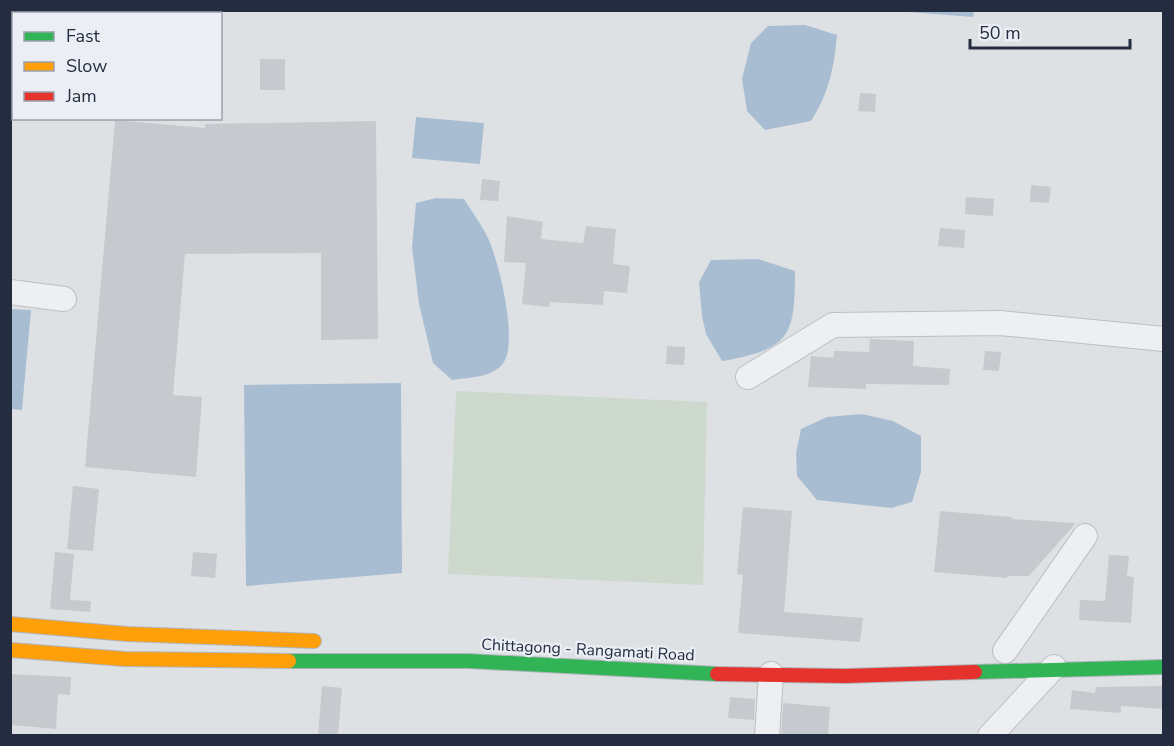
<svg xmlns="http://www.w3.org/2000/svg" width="1174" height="746" font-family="'Nunito Sans',sans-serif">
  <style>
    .green { fill: #ced9ce }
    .water { fill: #a9bdd2 }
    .building { fill: #c6c9cd }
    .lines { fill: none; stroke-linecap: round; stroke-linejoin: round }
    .street-casing { stroke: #bcbfc2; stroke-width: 26 }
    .fast-casing { stroke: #b0b4b9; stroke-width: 16 }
    .slow-casing { stroke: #b0b4b9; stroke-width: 16 }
    .jam-casing { stroke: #b0b4b9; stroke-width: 16 }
    .street { stroke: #edeff1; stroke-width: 24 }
    .fast { stroke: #30b455; stroke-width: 14 }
    .slow { stroke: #ff9f0a; stroke-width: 14 }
    .jam { stroke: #e5322d; stroke-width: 14 }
    .labels { text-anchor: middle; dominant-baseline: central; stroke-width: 4.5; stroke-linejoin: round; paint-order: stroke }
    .street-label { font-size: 16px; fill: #242d3f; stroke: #ebeff5 }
  </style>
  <rect width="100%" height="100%" fill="#dee1e4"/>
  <!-- green -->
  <path class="green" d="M456 391 707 402 703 585 448 574Z"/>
  <!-- water -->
  <path class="water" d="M895 11H974L973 17Z
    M805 25 837 35C834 68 829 93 811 121L765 130 747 111 742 79 751 43 768 26Z
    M416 117 484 123 480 164 412 158Z
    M436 198 464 199C472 212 482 225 488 238 499 262 517 336 505 360 496 378 470 377 452 380L433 363 419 304 412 247 416 203Z
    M758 259 795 271C795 337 790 349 722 361L706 334 702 316 699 282 711 260Z
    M10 309 31 310 22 410 11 409Z
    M401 383 402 573 246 586 244 385Z
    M862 414 893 421 921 436V472L912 502 891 508 817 500 797 476 796 453 801 429 827 417Z"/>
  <!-- building -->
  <path class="building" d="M260 59H285V90H260Z
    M860 93 876 94 875 112 858 111Z
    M115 120 205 128V124L376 121 378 339 321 340V253L185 254 173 395 202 397 196 477 85 467Z
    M482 179 500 181 498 201 480 200Z
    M1031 185 1051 187 1049 203 1030 202Z
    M966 197 994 199 993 216 965 214Z
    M507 216 543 222 541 239 583 243 586 226 616 229 613 264 630 266 627 293 604 291 603 305 550 302 549 307 522 304 526 263 504 262Z
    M940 228 965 230 964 248 938 246Z
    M870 339 914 341 913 366 950 369 949 385 866 384V389L808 387 811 356 833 358 834 351 869 352Z
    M667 346 685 347 684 365 666 364Z
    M985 351 1001 352 999 371 983 370Z
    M73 486 99 489 93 551 67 549Z
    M743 507 792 511 784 612 863 618 860 642 738 633 743 575 737 574Z
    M940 511 1012 517V519L1076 523 1029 576H1007V578L934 572Z
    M55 552 74 554 70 600 91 601 90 612 50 609Z
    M193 552 217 554 215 578 191 576Z
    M1109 555 1129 556 1127 576 1134 577 1131 623 1079 620 1080 600 1105 601Z
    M10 674 71 677 70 695 58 694 56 729 10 725Z
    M322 686 342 688 338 735H318Z
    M1164 686V709L1121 706V713L1070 709 1072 690 1095 693 1096 687Z
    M730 697 755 699 754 720 728 718Z
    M783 703 830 707 828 735H781Z"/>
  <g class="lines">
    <defs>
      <path id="street" d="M10 292 64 299
        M748 377 833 325 1000 323 1164 339
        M1005 651 1085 536
        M767 736 771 674
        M990 736 1054 667"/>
      <path id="fast" d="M289 661H468L717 674
        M975 672 1164 667"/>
      <path id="slow" d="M10 624 127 634 314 641
        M10 650 125 659 289 661"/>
      <path id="jam" d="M717 674 845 676 975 672"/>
    </defs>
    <!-- street casing -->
    <use href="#street" class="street-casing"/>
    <!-- fast casing -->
    <use href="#fast" class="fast-casing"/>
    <!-- slow casing -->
    <use href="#slow" class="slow-casing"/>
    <!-- jam casing -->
    <use href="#jam" class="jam-casing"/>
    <!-- street -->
    <use href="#street" class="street"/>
    <!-- fast -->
    <use href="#fast" class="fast"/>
    <!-- slow -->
    <use href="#slow" class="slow"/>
    <!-- jam -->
    <use href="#jam" class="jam"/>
  </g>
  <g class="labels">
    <!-- street labels -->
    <g class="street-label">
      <text transform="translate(588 650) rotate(3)">Chittagong - Rangamati Road</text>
    </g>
  </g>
  <!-- border -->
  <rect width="1174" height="746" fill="none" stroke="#242d3f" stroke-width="24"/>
  <!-- legend -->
  <rect x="12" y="12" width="210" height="108" fill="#ebeff5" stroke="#9ba1ac" stroke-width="1.5"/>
  <rect x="24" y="32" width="30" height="9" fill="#30b455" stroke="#9ba1ac" stroke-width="1.5"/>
  <text x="66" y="42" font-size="18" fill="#242d3f">Fast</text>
  <rect x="24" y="62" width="30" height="9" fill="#ff9f0a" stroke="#9ba1ac" stroke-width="1.5"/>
  <text x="66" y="72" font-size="18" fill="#242d3f">Slow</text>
  <rect x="24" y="92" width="30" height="9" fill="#e5322d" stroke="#9ba1ac" stroke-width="1.5"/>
  <text x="66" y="102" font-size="18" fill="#242d3f">Jam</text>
  <!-- scale -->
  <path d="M970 39v9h160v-9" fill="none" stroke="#242d3f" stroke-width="3"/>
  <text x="979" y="39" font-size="18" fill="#242d3f" stroke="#ebeff5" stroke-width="4.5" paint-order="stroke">50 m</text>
</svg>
